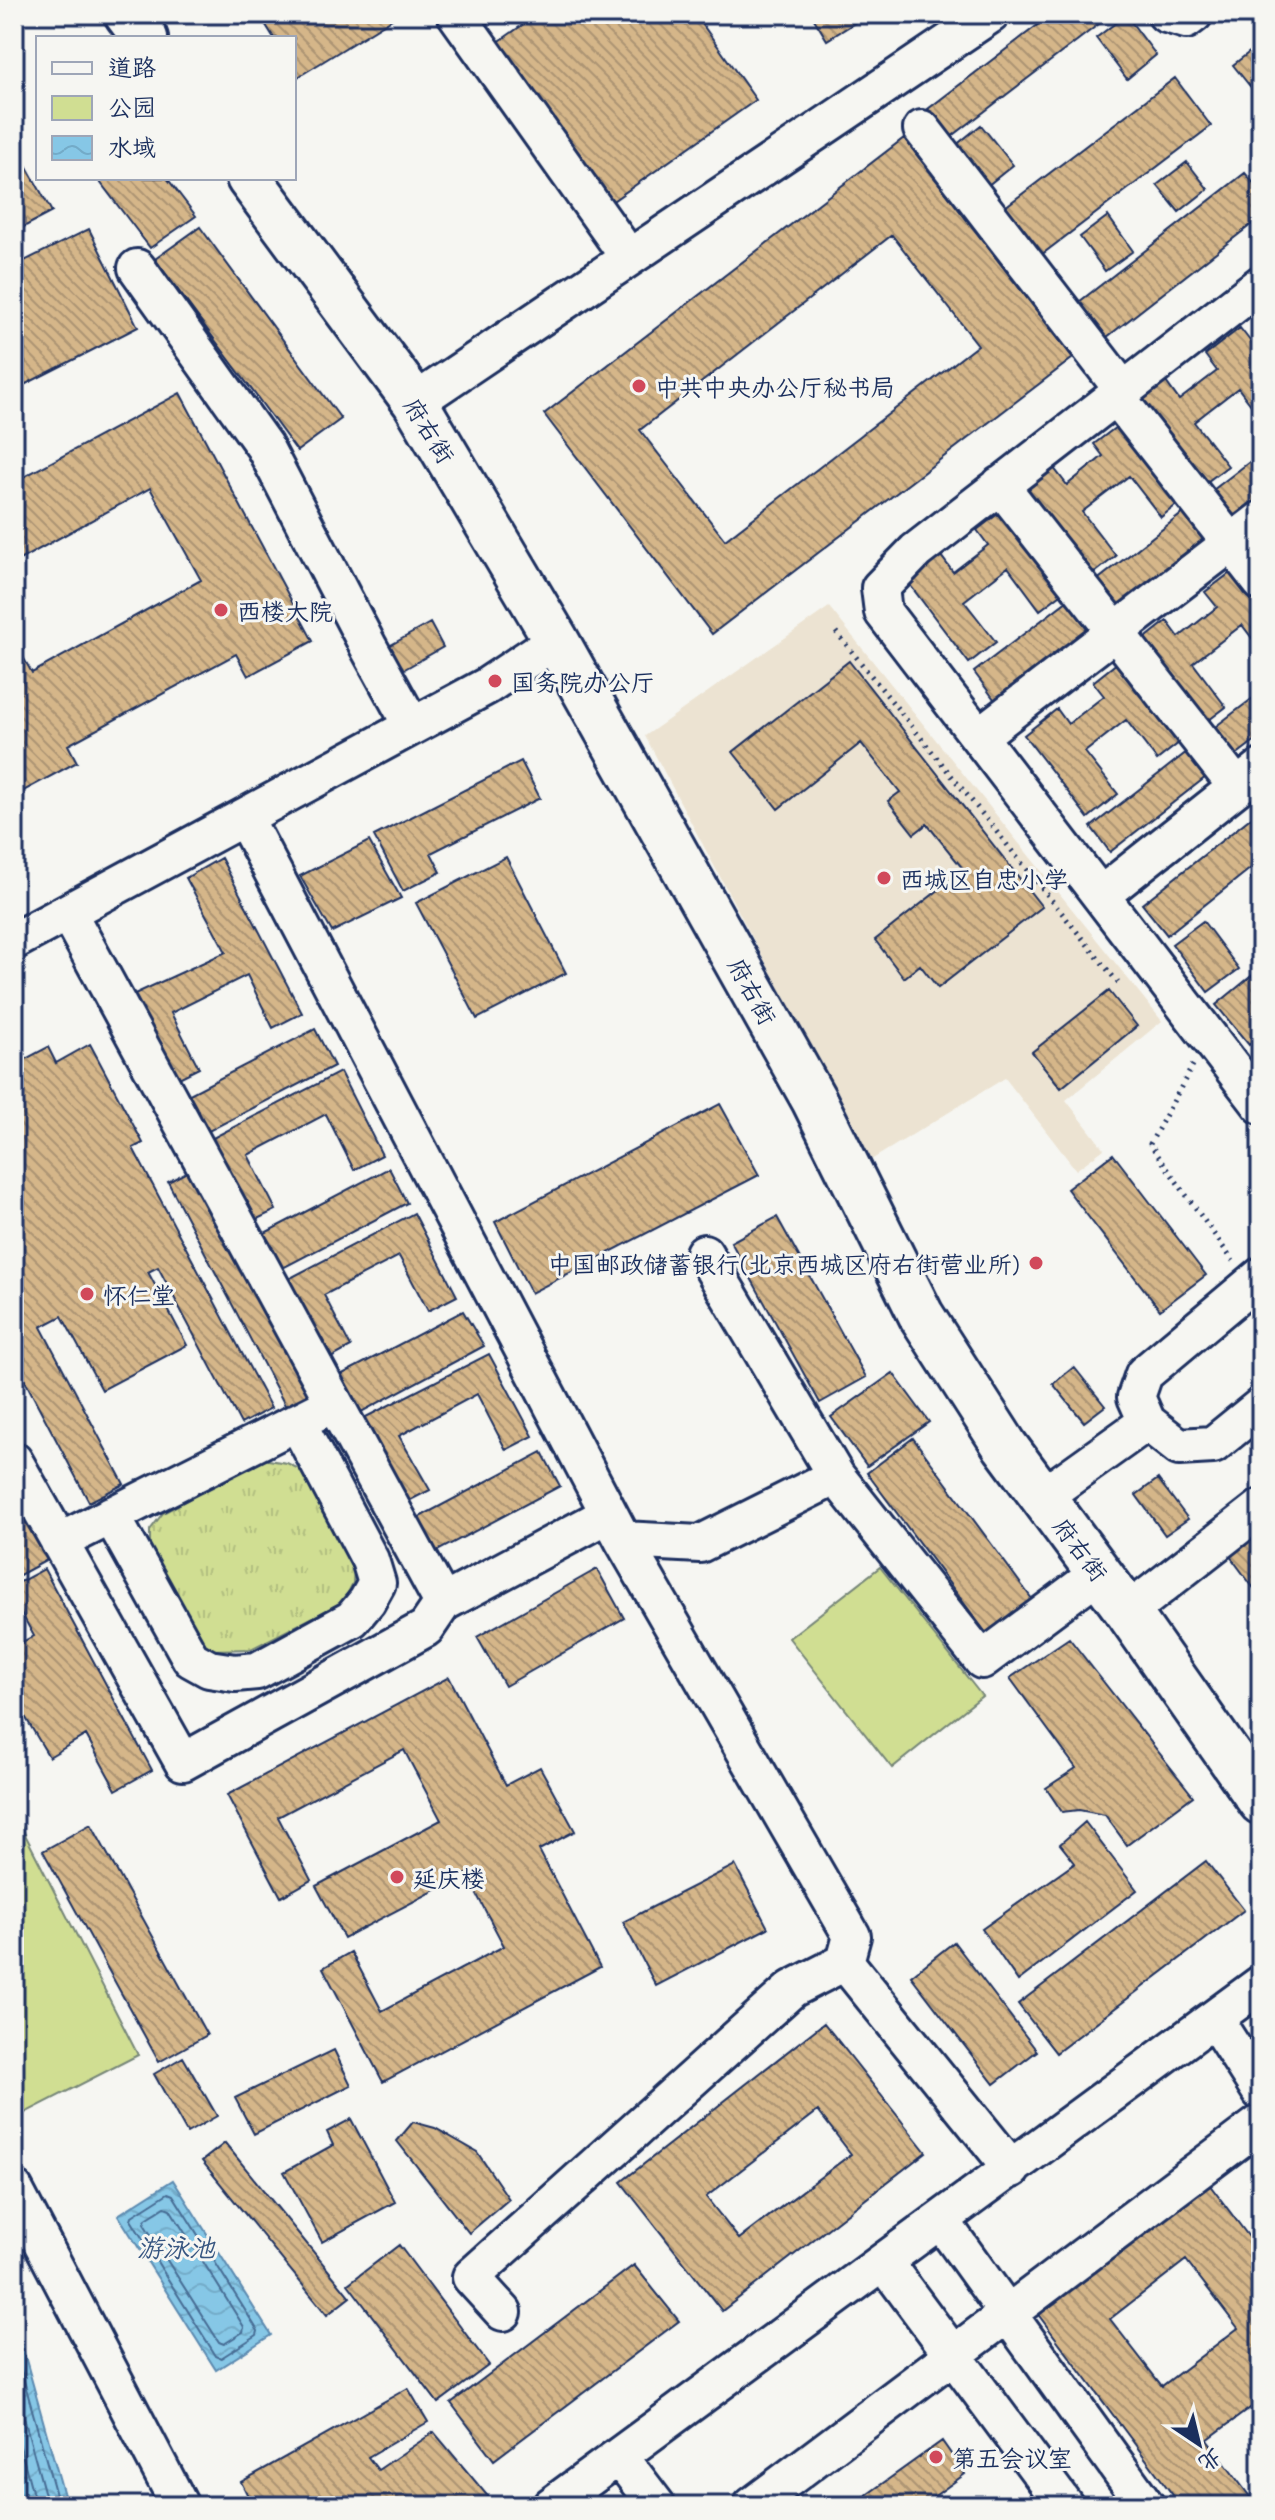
<svg xmlns="http://www.w3.org/2000/svg" width="1275" height="2520" font-family="Mali,'LXGW WenKai TC',sans-serif">
  <style>
    .built { fill: #ece3d2 }
    .grass { fill: url(#grass-tufts); stroke: #768678; stroke-width: 2 }
    .park { fill: #d0de92; stroke: #768678; stroke-width: 2 }
    .water { fill: url(#water-waves); stroke: #5b8ab0; stroke-width: 2 }
    .lines { fill: none; stroke-linecap: round; stroke-linejoin: round }
    .shore { stroke: #466c94; stroke-width: 2 }
    .building { fill: url(#building-back-hatch); stroke: #1b2f5e; stroke-width: 2; fill-rule: evenodd }
    .minor-casing { stroke: #1b2f5e; stroke-width: 42 }
    .major-casing { stroke: #1b2f5e; stroke-width: 50 }
    .path { stroke: #1b2f5e; stroke-width: 5; stroke-dasharray: 2 6; stroke-linecap: butt }
    .minor { stroke: #f6f6f2; stroke-width: 36 }
    .major { stroke: #f6f6f2; stroke-width: 44 }
    .poi-dot { fill: #d1495b; stroke: #f6f6f2; stroke-width: 3 }
    .labels { text-anchor: middle; dominant-baseline: central; stroke-width: 6; stroke-linejoin: round; paint-order: stroke }
    .poi-label { font-size: 24px; fill: #1b2f5e; stroke: #f6f6f2; text-anchor: start }
    .street-label { font-size: 24px; fill: #1b2f5e; stroke: #f6f6f2 }
    .water-label { font-size: 26px; font-style: italic; fill: #365580; stroke: #f6f6f2 }
  </style>
  <defs>
    <pattern id="grass-tufts" width="24" height="20" patternUnits="userSpaceOnUse" patternTransform="scale(2)"><rect width="24" height="20" fill="#d0de92"/><path d="M3 7l-1-3M5 7V3M7 7l1-3M15 17l-1-3M17 17v-4M19 17l1-3" fill="none" stroke="#b2bf80"/></pattern>
    <pattern id="water-waves" width="16" height="10" patternUnits="userSpaceOnUse" patternTransform="scale(2)"><rect width="16" height="10" fill="#86c7e6"/><path d="M0 5q4-4 8 0t8 0" fill="none" stroke="#73abc8"/></pattern>
    <pattern id="building-back-hatch" width="6" height="6" patternUnits="userSpaceOnUse" patternTransform="scale(2)"><rect width="6" height="6" fill="#d5b689"/><path d="M-1 5l2 2M0 0l6 6M5-1l2 2" fill="none" stroke="#ac9473"/></pattern>
  </defs>
  <rect width="100%" height="100%" fill="#f6f6f2"/>
  <filter id="ink" filterUnits="userSpaceOnUse"><feTurbulence type="fractalNoise" baseFrequency=".0125" numOctaves="2"/><feDisplacementMap in="SourceGraphic" scale="16" xChannelSelector="R" yChannelSelector="G"/><feConvolveMatrix kernelMatrix="1 2 1 2 8 2 1 2 1" color-interpolation-filters="sRGB"/></filter>
  <g filter="url(#ink)">
    <!-- built -->
    <path class="built" d="M829 607 1162 1021 1066 1100 1104 1149 1076 1170 1005 1078 871 1160 645 736Z"/>
    <!-- grass -->
    <path class="grass" d="M262 1459 287 1463 303 1471 354 1565 353 1583 343 1602 251 1649 211 1650 196 1636 150 1549V1530L163 1513Z"/>
    <!-- park -->
    <path class="park" d="M880 1567 982 1696 892 1768 789 1638Z
      M14 1813 138 2055 25 2113 14 2091Z"/>
    <!-- water -->
    <path class="water" d="M173 2180 271 2335 216 2370 118 2215Z
      M14 2317 67 2506H14Z"/>
    <g class="lines">
      <!-- shore -->
      <path class="shore" d="M168 2193 173 2195 258 2331 257 2335 221 2358 216 2356 131 2220 132 2216Z
        M165 2207 170 2209 244 2327 243 2332 224 2344 219 2342 144 2224 146 2219Z
        M14 2345 59 2506
        M14 2381 48 2506
        M14 2424 36 2506"/>
    </g>
    <!-- building -->
    <path class="building" d="M14 14H25L26 15 14 25Z
      M259 14H400L298 77 294 71V38H274Z
      M538 14H695L756 100 607 205 494 45Z
      M811 14H869L827 40Z
      M1052 14H1112L951 137 928 109Z
      M1126 15 1156 55 1127 79 1096 38Z
      M1261 43V100L1233 65Z
      M1175 78 1211 126 1041 255 1005 207Z
      M981 125 1013 165 987 186 955 146Z
      M904 138 1073 358 712 634 544 414ZM892 235 978 345 725 540 640 430Z
      M16 147 52 212 14 232V149Z
      M1187 162 1208 189 1179 212 1157 185Z
      M1245 173 1261 192V217L1107 337 1079 302Z
      M97 178H167L196 216 150 248Z
      M1108 216 1133 251 1105 271 1080 237Z
      M200 227 341 419 297 451 155 259Z
      M89 229 138 327 14 390V266Z
      M1240 328 1261 355V418L1238 388 1194 422 1228 466 1200 487 1136 405 1166 382 1179 400 1217 371 1205 355Z
      M180 393 313 641 248 676 236 654 68 745 77 762 16 795 14 792V641L32 673 201 580 150 488 14 563V482Z
      M1124 421 1184 499 1161 517 1129 476 1082 512 1116 556 1087 579 1019 492 1053 467 1067 485 1103 456 1094 444Z
      M1261 453V498L1225 525 1204 497Z
      M1192 506 1213 532 1111 611 1091 585Z
      M1007 507 1069 588 1040 610 1008 567 964 601 996 642 969 663 907 581 941 556 953 572 988 545 977 530Z
      M1238 567 1261 597V650L1242 625 1193 663 1226 707 1201 726 1138 644 1167 621 1179 637 1217 607 1205 592Z
      M1076 594 1100 625 997 703 974 672Z
      M430 623 443 647 403 670 389 646Z
      M1122 659 1184 739 1157 760 1126 720 1085 752 1118 794 1088 818 1024 735 1057 709 1068 724 1104 696 1093 682Z
      M849 661 1042 907 938 988 920 965 904 978 875 940 964 870 927 824 914 834 888 801 900 792 861 743 778 809 733 752Z
      M1261 692V736L1228 761 1207 733Z
      M1192 748 1211 773 1110 852 1091 827Z
      M521 761 540 798 431 853 441 872 403 891 374 836Z
      M1253 816 1261 826V860L1167 935 1142 904Z
      M369 841 401 898 332 932 300 876Z
      M506 857 566 973 477 1019 416 903Z
      M221 858 302 1013 273 1028 247 975 171 1013 199 1068 173 1081 128 997 226 952 186 878Z
      M1261 869V892L1250 878Z
      M1203 921 1239 969 1208 992 1172 944Z
      M1261 968V1035L1249 1045 1216 1005Z
      M1109 991 1137 1026 1061 1088 1032 1052Z
      M315 1029 334 1066 199 1136 180 1099Z
      M90 1044 143 1143 133 1148 271 1408 241 1424 158 1267 148 1272 187 1345 102 1390 62 1316 41 1327 124 1484 89 1502 14 1360V1065L48 1047 56 1063Z
      M340 1072 382 1155 354 1170 326 1114 248 1155 276 1210 249 1223 207 1141Z
      M720 1104 759 1175 531 1293 495 1222Z
      M1113 1154 1206 1275 1160 1310 1067 1189Z
      M198 1166 319 1395 288 1411 168 1182Z
      M389 1168 407 1203 279 1270 261 1235Z
      M414 1213 457 1296 428 1311 399 1256 324 1295 351 1347 320 1364 279 1284Z
      M777 1217 866 1377 820 1403 731 1242Z
      M463 1311 484 1346 352 1417 331 1380Z
      M489 1354 533 1436 506 1450 477 1394 399 1436 430 1490 403 1504 360 1420Z
      M1074 1367 1105 1406 1084 1422 1053 1384Z
      M893 1373 929 1422 867 1466 831 1417Z
      M913 1438 1035 1603 990 1638 867 1473Z
      M542 1452 560 1486 430 1555 412 1521Z
      M1158 1479 1188 1519 1165 1535 1136 1495Z
      M14 1495 49 1559 14 1578Z
      M1261 1521V1598L1224 1548Z
      M44 1569 152 1770 116 1790 86 1735 49 1757 14 1698V1646L34 1636 14 1600V1585Z
      M597 1569 624 1618 505 1686 477 1637Z
      M1069 1638 1193 1796 1127 1845 1105 1815 1079 1810 1062 1812 1046 1788 1076 1768 1010 1678Z
      M449 1677 506 1785 540 1767 575 1831 539 1850 600 1967 383 2082 323 1968 351 1952 382 2011 504 1946 466 1874 344 1938 316 1886 441 1820 404 1750 278 1817 311 1880 281 1897 227 1795Z
      M1085 1822 1137 1890 1018 1981 982 1929 1075 1863 1060 1844Z
      M91 1824 207 2035 159 2062 43 1851Z
      M1206 1861 1244 1910 1056 2053 1018 2004Z
      M735 1865 768 1928 656 1986 623 1922Z
      M954 1942 1037 2051 994 2084 911 1976Z
      M824 2023 926 2152 722 2311 621 2182ZM818 2111 851 2154 739 2239 706 2197Z
      M334 2050 351 2085 254 2134 235 2098Z
      M183 2057 217 2116 187 2133 154 2074Z
      M351 2119 395 2202 322 2242 284 2172 333 2145 327 2132Z
      M413 2122 435 2128 477 2152 509 2199 469 2233 397 2141Z
      M225 2143 350 2297 327 2315 202 2161Z
      M1206 2180 1261 2253V2400L1207 2440 1257 2506H1181L1034 2309ZM1186 2260 1238 2328 1162 2386 1110 2319Z
      M399 2245 489 2365 438 2403 348 2284Z
      M634 2265 679 2321 494 2460 451 2403Z
      M408 2388 428 2422 368 2457 378 2470 434 2432 496 2506H253L241 2482Z
      M942 2441 965 2474 921 2506H851Z
      M973 2497 980 2506H962Z"/>
    <g class="lines">
      <defs>
        <path id="minor" d="M456 14 618 242
          M1166 14 1186 20 1194 14
          M922 129 1123 390
          M137 268 264 446 369 648 412 726
          M1261 284 916 551 880 588 883 612 1261 1105
          M1116 396 1261 582
          M415 402 991 14
          M1000 485 1237 787
          M979 736 1261 520
          M244 817 623 1540 852 1936 845 1962
          M1101 895 1261 768
          M68 913 443 1603
          M14 941 487 686 556 640
          M704 1253 836 1476
          M1147 1422 1136 1397 1144 1374 1261 1276
          M14 1461 183 1762 426 1628 443 1603 609 1514
          M1042 1497 1147 1422 1179 1447 1213 1445 1261 1406
          M111 1515 191 1659 209 1669 235 1673 257 1671 352 1619 367 1601 377 1583 370 1560 297 1422
          M623 1540 700 1544 836 1476 982 1660 1099 1573
          M59 1542 319 1411
          M1128 1612 1261 1508
          M1215 2020 1261 2092
          M14 2189 180 2506
          M941 2221 1146 2506
          M884 2262 1065 2506
          M503 2312 471 2277 792 1989 845 1962 1012 2169
          M619 2456 657 2506
          M551 2506 1261 1984
          M752 2506 1261 2123"/>
        <path id="major" d="M127 14 145 38
          M249 178 415 402 556 640 814 1100 921 1315 1005 1446 1128 1612 1261 1802"/>
      </defs>
      <!-- minor casing -->
      <use href="#minor" class="minor-casing"/>
      <!-- major casing -->
      <use href="#major" class="major-casing"/>
      <!-- path -->
      <path class="path" d="M836 632 1119 984
        M1193 1065 1150 1144 1233 1261"/>
      <!-- minor -->
      <use href="#minor" class="minor"/>
      <!-- major -->
      <use href="#major" class="major"/>
    </g>
  </g>
  <!-- markers -->
  <g class="poi-dot">
    <circle cx="639" cy="386" r="8"/>
    <circle cx="221" cy="610" r="8"/>
    <circle cx="495" cy="681" r="8"/>
    <circle cx="884" cy="878" r="8"/>
    <circle cx="1036" cy="1263" r="8"/>
    <circle cx="87" cy="1294" r="8"/>
    <circle cx="397" cy="1877" r="8"/>
    <circle cx="936" cy="2457" r="8"/>
  </g>
  <g class="labels">
    <!-- poi labels -->
    <g class="poi-label">
      <text x="655" y="386">中共中央办公厅秘书局</text>
      <text x="237" y="610">西楼大院</text>
      <text x="511" y="681">国务院办公厅</text>
      <text x="900" y="878">西城区自忠小学</text>
      <text x="1020" y="1263" text-anchor="end">中国邮政储蓄银行(北京西城区府右街营业所)</text>
      <text x="103" y="1294">怀仁堂</text>
      <text x="413" y="1877">延庆楼</text>
      <text x="952" y="2457">第五会议室</text>
    </g>
    <!-- street labels -->
    <g class="street-label">
      <text transform="translate(430 430) rotate(58)">府右街</text>
      <text transform="translate(753 991) rotate(61)">府右街</text>
      <text transform="translate(1081 1549) rotate(53)">府右街</text>
    </g>
    <!-- water labels -->
    <g class="water-label">
      <text x="176" y="2247">游泳池</text>
    </g>
  </g>
  <!-- margin -->
  <rect width="1275" height="2520" fill="none" stroke="#f6f6f2" stroke-width="48"/>
  <rect x="24" y="24" width="1227" height="2472" fill="none" stroke="#1b2f5e" stroke-width="3" filter="url(#ink)"/>
  <!-- legend -->
  <rect x="36" y="36" width="260" height="144" fill="#f6f6f2" stroke="#9ea6b7" stroke-width="2"/>
  <rect x="52" y="62" width="40" height="12" fill="#f6f6f2" stroke="#9ea6b7" stroke-width="2"/>
  <text x="108" y="76" font-size="24" fill="#1b2f5e">道路</text>
  <rect x="52" y="96" width="40" height="24" fill="#d0de92" stroke="#9ea6b7" stroke-width="2"/>
  <text x="108" y="116" font-size="24" fill="#1b2f5e">公园</text>
  <rect x="52" y="136" width="40" height="24" fill="url(#water-waves)" stroke="#9ea6b7" stroke-width="2"/>
  <text x="108" y="156" font-size="24" fill="#1b2f5e">水域</text>
  <!-- north arrow -->
  <g transform="translate(1199 2444) rotate(145)" stroke="#f6f6f2" stroke-width="6" paint-order="stroke">
  <path d="M0-6L14 30L0 20L-14 30Z" fill="#1b2f5e"/>
  <text y="-12" font-size="22" font-weight="bold" text-anchor="middle" fill="#1b2f5e">北</text>
  </g>
</svg>
